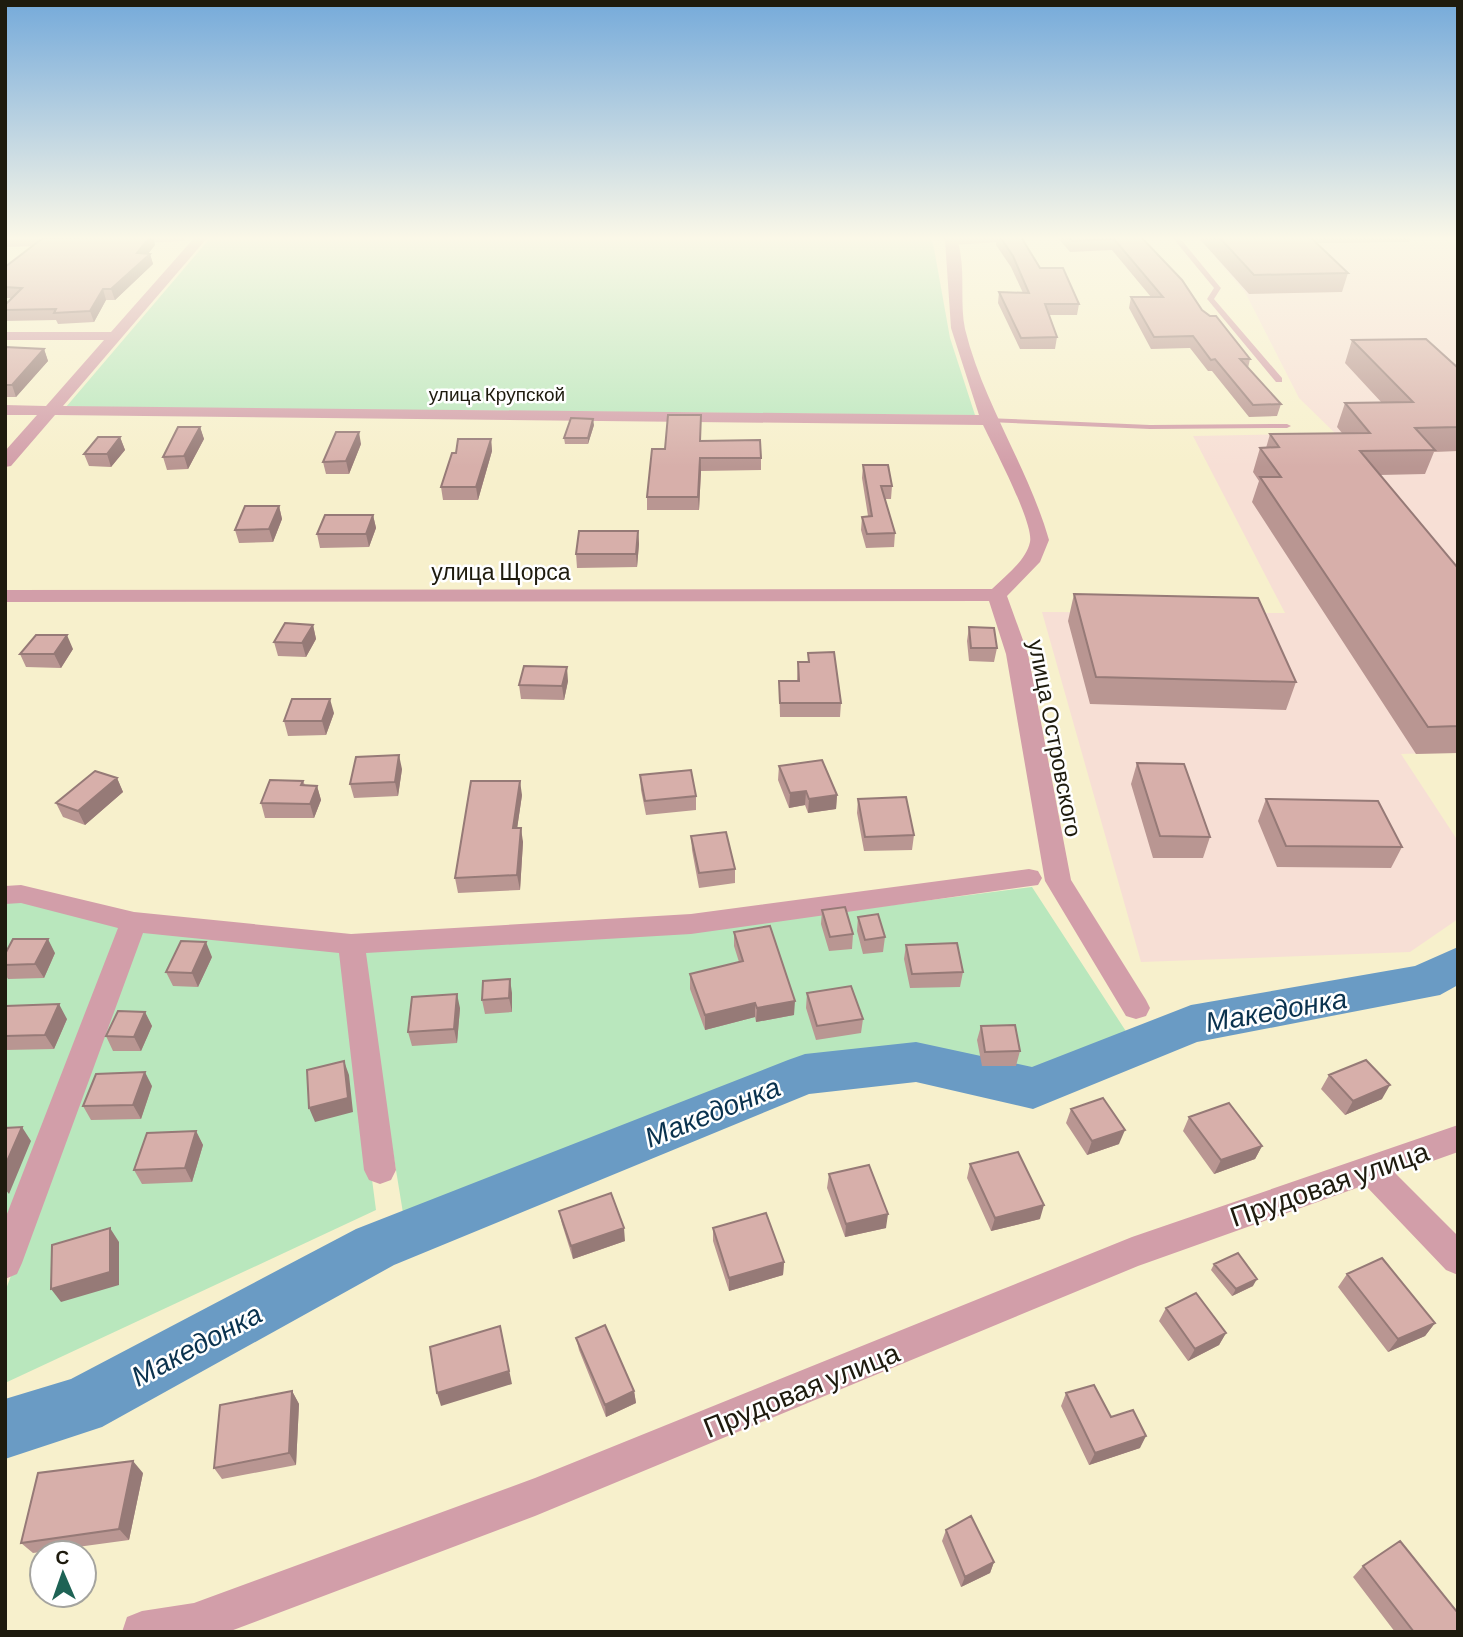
<svg xmlns="http://www.w3.org/2000/svg" width="1463" height="1637" font-family="Barlow,sans-serif">
  <style>
    .industrial { fill: #f7dfd5 }
    .green { fill: #b9e7bd }
    .lines { fill: none; stroke-linecap: round; stroke-linejoin: round }
    .river { fill: #6a9bc4; fill-rule: evenodd }
    .service { fill: #d29ea9; fill-rule: evenodd }
    .minor { fill: #d29ea9; fill-rule: evenodd }
    .tertiary { fill: #d29ea9; fill-rule: evenodd }
    .wall { fill: #b99692 }
    .shaded-wall { fill: #967a77 }
    .building { fill: #d7afaa; stroke: #967a77; stroke-width: 2 }
    .labels { text-anchor: middle; dominant-baseline: central; stroke-width: 5; stroke-linejoin: round; paint-order: stroke }
    .far-street-label { font-size: 19px; fill: #1e1b0e; stroke: #fff }
    .street-label { font-size: 23px; fill: #1e1b0e; stroke: #fff }
    .near-water-label { font-size: 28px; font-style: italic; fill: #0a324e; stroke: #fff }
    .near-street-label { font-size: 28px; fill: #1e1b0e; stroke: #fff }
  </style>
  <rect width="100%" height="100%" fill="#f7f0cc"/>
  <!-- industrial -->
  <path class="industrial" d="M1198 237H1444L1458 248V752L1401 754 1458 841V919L1410 952 1141 962 1042 612 1285 613 1193 436 1307 434 1340 438 1299 398 1245 292Z"/>
  <!-- green -->
  <path class="green" d="M211 237H928L933 243 950 338 975 415 66 407Z
    M1032 887 1131 1039 1032 1079 914 1054 799 1064 403 1213 360 949 693 931Z
    M17 901 124 926 5 1230V902Z
    M139 928 342 949 376 1210 5 1383V1292Z"/>
  <g class="lines">
    <!-- river -->
    <path class="river" d="M1458 947V985L1440 995 1197 1042 1033 1109 916 1082 809 1094 394 1265 102 1427 5 1459V1399L71 1379 356 1229 788 1060 805 1054 916 1042 1032 1067 1191 1005 1415 966Z"/>
    <!-- service -->
    <path class="service" d="M1172 237H1179L1220 287 1221 288 1214 299 1282 378V382H1276L1208 300 1207 299 1214 288Z
      M986 418 1150 425 1287 424 1291 426 1287 428 1150 429 989 422H986Z"/>
    <!-- minor -->
    <path class="minor" d="M115 237H188L182 241 120 244 116 243Z
      M195 237H208L63 406 979 415 951 328 945 240 946 237H956C967 264 959 300 965 329 983 403 1028 467 1049 540L1040 562 1007 596 1028 654 1071 880 1146 1000 1150 1008 1146 1016 1136 1019 1126 1016 1045 881 1006 654 989 601 5 602V590L992 589C1005 576 1026 561 1030 542 1034 523 993 446 983 425L55 415 11 466 5 467V451L37 415H5V405L46 406 104 340H5V332H111Z
      M70 238 74 239V245L5 247V239Z
      M1029 869 1038 871 1042 878 1038 885 691 934 366 953 396 1170 391 1180 380 1184 369 1180 364 1170 339 953 143 933 22 1263 17 1274 5 1279V1219L118 928 21 903 5 904V886L21 885 134 912 351 934 691 914Z
      M1458 1125V1152L1396 1174 1458 1236V1275L1446 1270 1365 1185 1138 1266 535 1516 228 1632H122L127 1617 142 1611 194 1603 535 1478 1132 1237Z"/>
    <!-- tertiary -->
    <path class="tertiary" d="M940 237H1008L1000 242 951 245Z"/>
  </g>
  <!-- wall -->
  <path class="wall" d="M153 237 155 245 148 254H150L153 264 115 300H106L94 322 58 324 56 320 5 321V305L12 298H5V267L43 238Z
    M997 237H1021L1040 268 1079 304 1077 315H1049L1057 337 1055 349H1020L998 303 999 292 1023 293 1011 267 996 245Z
    M1057 237H1145L1144 241 1202 310 1250 359 1248 368 1281 404 1277 416 1249 417 1212 371H1208L1190 348 1151 349 1129 308 1131 297H1151L1112 250 1070 252Z
    M1198 237H1411L1409 242 1316 243 1348 273 1342 292 1249 294Z
    M1352 340 1458 368V451L1434 452 1425 474 1380 475 1458 568V753L1416 754 1252 502 1259 481 1253 472 1260 448H1266L1270 434 1342 433 1337 427 1345 403H1382L1345 363Z
    M5 347 44 349 48 361 16 397H5Z
    M701 415V441L761 458V470L701 471 699 510H647V497Z
    M594 425 588 444H565L564 438Z
    M200 427 204 439 188 469 167 470 163 457Z
    M120 437 125 450 111 467 89 466 84 454Z
    M491 439 492 451 478 500H443L441 487 456 453Z
    M361 444 349 474H326L323 462Z
    M863 465 892 486 891 499H885L895 533 894 547 866 548 861 530 862 517 868 516 862 478Z
    M279 506 282 519 273 542 239 543 235 530Z
    M373 515 376 528 369 547 320 548 317 534Z
    M638 531 639 544 637 567 577 568 576 554Z
    M1074 594 1296 682 1286 710 1090 704 1068 621Z
    M313 625 316 639 306 657 278 656 274 642Z
    M969 627 997 648 994 662 969 661 967 641Z
    M73 649 61 668 26 667 20 654Z
    M808 653 841 703 840 717H780L779 681H797L798 662H808Z
    M568 681 564 700 521 699 519 685Z
    M334 713 326 735 288 736 284 721Z
    M1137 763 1210 837 1203 858H1153L1131 784Z
    M779 766 837 795 836 809 808 813 805 805 789 808 778 780Z
    M402 769 398 796 354 798 350 784Z
    M640 775 696 796V810L646 815 641 790Z
    M117 778 123 792 85 825 63 817 56 803Z
    M303 781 305 785 317 786 321 800 314 818H265L261 803Z
    M522 795 517 828 523 842 520 890 458 893 455 878Z
    M858 799 914 835 912 850 864 851 857 813Z
    M1266 799 1402 847 1391 868 1277 867 1258 821Z
    M691 836 735 869V883L699 888 692 850Z
    M822 910 853 934 852 949 829 951 821 924Z
    M858 917 885 937 883 952 863 954 857 931Z
    M734 932 794 1015 756 1022 755 1017 705 1030 690 989V974L739 962 734 946Z
    M906 945 963 972 960 987 910 988 904 959Z
    M55 953 44 978 8 979 5 974V954Z
    M212 957 198 987 173 986 166 972Z
    M512 993V1012L485 1014 482 1000Z
    M807 993 863 1019 861 1033 816 1040 806 1008Z
    M5 1008 67 1019 54 1049 5 1050Z
    M460 1008 457 1043 412 1046 408 1032Z
    M145 1012 152 1026 141 1051H113L106 1036Z
    M981 1026 1020 1051 1016 1066H982L977 1040Z
    M1329 1075 1382 1099 1345 1115 1321 1089Z
    M152 1086 141 1119 91 1120 83 1106Z
    M1071 1109 1119 1144 1087 1155 1066 1123Z
    M1189 1117 1262 1146 1255 1159 1214 1174 1183 1131Z
    M196 1131 203 1145 192 1182 142 1184 134 1170Z
    M970 1164 1040 1219 991 1231 967 1178Z
    M829 1174 886 1228 845 1237 827 1188Z
    M559 1211 625 1241 573 1259 562 1224Z
    M713 1228 784 1262 783 1275 729 1291 713 1241Z
    M1214 1264 1253 1286 1232 1296 1211 1270Z
    M1347 1274 1435 1323 1425 1336 1388 1352 1338 1287Z
    M1166 1308 1226 1333 1219 1345 1188 1361 1159 1321Z
    M576 1338 634 1391 636 1403 606 1417 579 1350Z
    M292 1391 299 1404 296 1465 222 1479 214 1468Z
    M1066 1393 1111 1417 1140 1448 1089 1465 1061 1406Z
    M143 1473 129 1540 33 1553 21 1543Z
    M946 1530 994 1562 990 1573 961 1587 942 1541Z
    M1363 1566 1458 1632H1395L1353 1577Z"/>
  <!-- shaded-wall -->
  <path class="shaded-wall" d="M150 237H153L155 245 144 259 150 254 153 264 115 300 111 289Z
    M103 289 106 300 94 322 90 311Z
    M44 349 48 361 16 397 12 385Z
    M593 419 594 425 588 444V438Z
    M200 427 204 439 188 469 184 456Z
    M359 432 361 444 349 474 346 461Z
    M120 437 125 450 111 467 107 454Z
    M491 439 492 451 478 500 476 487Z
    M700 458 701 471 699 510 698 497Z
    M279 506 282 519 273 542 269 529Z
    M373 515 376 528 369 547 366 534Z
    M638 531 639 544 637 567 636 554Z
    M313 625 316 639 306 657 302 643Z
    M67 635 73 649 61 668 54 654Z
    M567 667 568 681 564 700 562 686Z
    M330 699 334 713 326 735 322 721Z
    M399 755 402 769 398 796 395 782Z
    M117 778 123 792 85 825 78 811Z
    M520 781 522 795 515 843 513 828Z
    M317 786 321 800 314 818 310 804Z
    M806 791 805 805 789 808 790 793Z
    M837 795 836 809 808 813 809 799Z
    M521 828 523 842 520 890 517 875Z
    M48 939 55 953 44 978 35 964Z
    M206 942 212 957 198 987 192 973Z
    M510 979 512 993V1012L509 998Z
    M457 994 460 1008 457 1043 454 1029Z
    M795 1001 794 1015 756 1022 757 1008Z
    M755 1003V1017L705 1030V1015Z
    M59 1004 67 1019 54 1049 45 1035Z
    M145 1012 152 1026 141 1051 134 1037Z
    M344 1061 349 1075 353 1112 315 1122 309 1108Z
    M145 1072 152 1086 141 1119 133 1105Z
    M1390 1085 1382 1099 1345 1115 1353 1101Z
    M22 1127 31 1141 9 1194 5 1189V1166Z
    M1125 1130 1119 1144 1087 1155 1092 1141Z
    M196 1131 203 1145 192 1182 185 1168Z
    M1262 1146 1255 1159 1214 1174 1221 1160Z
    M1044 1205 1040 1219 991 1231 995 1218Z
    M888 1214 886 1228 845 1237 846 1224Z
    M110 1228 119 1242V1285L61 1302 51 1289Z
    M624 1228 625 1241 573 1259 571 1246Z
    M784 1262 783 1275 729 1291V1278Z
    M1257 1279 1253 1286 1232 1296 1236 1289Z
    M1435 1323 1425 1336 1388 1352 1398 1339Z
    M500 1326 512 1384 441 1406 437 1393Z
    M1226 1333 1219 1345 1188 1361 1195 1349Z
    M292 1391 299 1404 296 1465 289 1453Z
    M634 1391 636 1403 606 1417 605 1405Z
    M1146 1436 1140 1448 1089 1465 1095 1453Z
    M133 1461 143 1473 129 1540 119 1529Z
    M994 1562 990 1573 961 1587 965 1577Z"/>
  <!-- building -->
  <path class="building" d="M120 237H150L137 253 150 254 111 289H103L90 311 54 313 56 309 5 310V305L22 288 5 287V267L43 238Z
    M1000 237H1021L1040 268H1063L1079 304H1045L1057 337 1021 338 999 292 1029 293 1013 256Z
    M1068 237H1145H1141L1182 280 1202 310 1210 316H1216L1250 359H1240L1281 404 1253 405 1215 359 1211 360 1193 336 1154 337 1131 297H1163L1114 239 1072 241Z
    M1219 237H1310L1348 273 1254 275Z
    M1426 339 1458 368V427L1415 428 1435 450 1360 451 1458 568V726L1428 727 1260 477H1281L1260 448 1279 447 1270 434 1370 433 1345 403 1413 402 1352 340Z
    M5 347 44 349 12 385H5Z
    M668 415H701L700 441 760 440 761 458H700L698 497H647L652 449H665Z
    M571 418 593 419 588 438H564Z
    M178 427H200L184 456 163 457Z
    M336 432H359L346 461 323 462Z
    M98 437H120L107 454H84Z
    M458 439H491L476 487H441L452 453H456Z
    M863 465H888L892 486H881L895 533 867 534 862 517 872 516Z
    M245 506H279L269 529 235 530Z
    M325 515H373L366 534H317Z
    M579 531H638L636 554H576Z
    M1074 594 1258 598 1296 682 1096 677Z
    M285 623 313 625 302 643 274 642Z
    M969 627 994 628 997 648H971Z
    M36 635H67L54 654H20Z
    M834 652 841 703H780L779 681H799L798 662H809L808 653Z
    M524 666 567 667 562 686 519 685Z
    M292 699H330L322 721H284Z
    M399 755 395 782 350 784 356 757Z
    M822 760 837 795 809 799 806 791 790 793 779 766Z
    M1137 763 1184 764 1210 837 1160 836Z
    M691 770 696 796 645 801 640 775Z
    M95 771 117 778 78 811 56 803Z
    M270 780 303 781 301 785 317 786 310 804 261 803Z
    M471 781H520L513 828H521L517 875 455 878Z
    M906 797 914 835 865 837 858 799Z
    M1266 799 1378 801 1402 847 1286 846Z
    M726 832 735 869 699 873 691 836Z
    M845 907 853 934 830 937 822 910Z
    M878 914 885 937 865 940 858 917Z
    M770 926 795 1001 757 1008 755 1003 705 1015 690 974 743 961 734 932Z
    M13 939H48L35 964 5 965V954Z
    M181 941 206 942 192 973 166 972Z
    M957 943 963 972 912 974 906 945Z
    M510 979 509 998 482 1000 483 981Z
    M851 986 863 1019 817 1026 807 993Z
    M457 994 454 1029 408 1032 412 997Z
    M59 1004 45 1035 5 1036V1008L6 1006Z
    M118 1011 145 1012 134 1037 106 1036Z
    M1015 1025 1020 1051 985 1052 981 1026Z
    M1366 1060 1390 1085 1353 1101 1329 1075Z
    M344 1061 348 1098 309 1108 307 1070Z
    M145 1072 133 1105 83 1106 96 1074Z
    M1103 1098 1125 1130 1092 1141 1071 1109Z
    M1229 1103 1262 1146 1221 1160 1189 1117Z
    M22 1127 5 1166V1128Z
    M196 1131 185 1168 134 1170 147 1133Z
    M1018 1152 1044 1205 995 1218 970 1164Z
    M869 1165 888 1214 846 1224 829 1174Z
    M611 1193 624 1228 571 1246 559 1211Z
    M766 1213 784 1262 729 1278 713 1228Z
    M110 1228V1272L51 1289 52 1245Z
    M1238 1253 1257 1279 1236 1289 1214 1264Z
    M1382 1258 1435 1323 1398 1339 1347 1274Z
    M1196 1293 1226 1333 1195 1349 1166 1308Z
    M605 1325 634 1391 605 1405 576 1338Z
    M500 1326 509 1371 437 1393 430 1347Z
    M1094 1385 1111 1417 1133 1410 1146 1436 1095 1453 1066 1393Z
    M292 1391 289 1453 214 1468 220 1405Z
    M133 1461 119 1529 21 1543 38 1473Z
    M971 1516 994 1562 965 1577 946 1530Z
    M1400 1541 1458 1613V1632H1414L1363 1566Z"/>
  <!-- sky -->
  <linearGradient id="sky" x2="0" y2="1"><stop stop-color="#75aada"/><stop offset="0.51" stop-color="#fbf8e8"/><stop offset="1" stop-color="#fbf8e8" stop-opacity="0"/></linearGradient>
  <rect width="1463" height="467" fill="url(#sky)"/>
  <g class="labels">
    <!-- far-street labels -->
    <g class="far-street-label">
      <text x="497" y="393">улица Крупской</text>
    </g>
    <!-- street labels -->
    <g class="street-label">
      <text x="501" y="571">улица Щорса</text>
      <text transform="translate(1056 738) rotate(79)">улица Островского</text>
    </g>
    <!-- near-water labels -->
    <g class="near-water-label">
      <text transform="translate(1276 1009) rotate(-10)">Македонка</text>
      <text transform="translate(712 1111) rotate(-22)">Македонка</text>
      <text transform="translate(196 1344) rotate(-28)">Македонка</text>
    </g>
    <!-- near-street labels -->
    <g class="near-street-label">
      <text transform="translate(1329 1183) rotate(-19)">Прудовая улица</text>
      <text transform="translate(801 1389) rotate(-22)">Прудовая улица</text>
    </g>
  </g>
  <!-- border -->
  <rect width="1463" height="1637" fill="none" stroke="#1e1b0e" stroke-width="14"/>
  <!-- north arrow -->
  <g transform="translate(63 1574) rotate(358)"><circle r="33" fill="#ffffff" stroke="#a5a49f" stroke-width="2"/>
  <path d="M0-5L12 26L0 18L-12 26Z" fill="#1e6355"/>
  <text y="-10" font-size="19" font-weight="bold" text-anchor="middle" fill="#1e1b0e">С</text>
  </g>
</svg>
